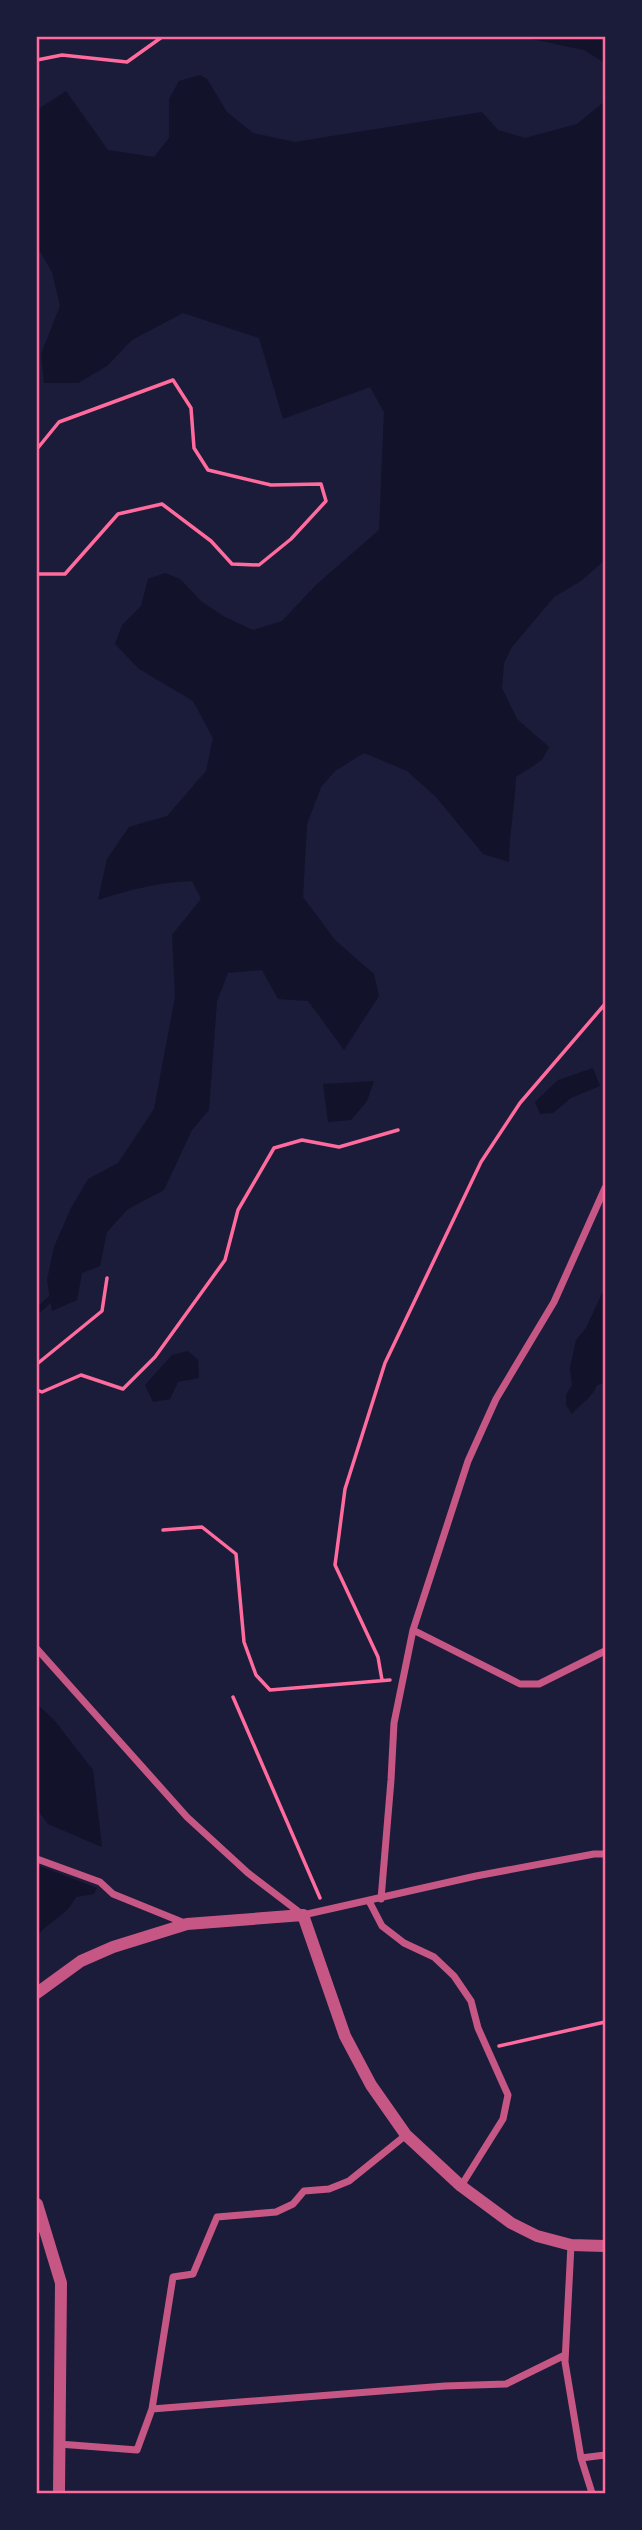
<svg xmlns="http://www.w3.org/2000/svg" width="642" height="2530" font-family="'Space Grotesk',sans-serif">
  <style>
    .water { fill: #12122b }
    .lines { fill: none; stroke-linecap: round; stroke-linejoin: round }
    .stream { stroke: #12122b; stroke-width: 6 }
    .path { stroke: #ff6b9d; stroke-width: 3.5 }
    .minor { stroke: #c65784; stroke-width: 7 }
    .tertiary { stroke: #c65784; stroke-width: 12 }
    .neatline { fill: none; stroke: #ff6b9d; stroke-width: 2.5 }
  </style>
  <rect width="100%" height="100%" fill="#1b1b3a"/>
  <!-- water -->
  <path class="water" d="M522 37H605V63L584 50Z
    M200 75 207 79 227 112 253 133 295 142 482 112 498 130 525 138 577 124 605 101V560L581 581 554 597 512 647 504 663 502 688 517 719 549 747 542 760 516 777C515 806 509 833 509 862L483 854 436 797 407 771 364 753 335 771 321 787 307 824 303 897 335 940 374 974 379 996 344 1050 308 1001 278 999 262 970 228 973 217 1001 209 1110 192 1130 164 1190 128 1209 107 1232 100 1266 82 1273 77 1300 52 1311 47 1280 54 1247 71 1208 88 1179 118 1163 154 1109 175 997 172 935 201 899 192 881C159 882 129 890 98 900L107 859 129 827 167 816 206 771 213 738 193 701 139 669 115 644 122 625 141 606 148 579 165 573 180 579 202 602 225 617 253 630 282 621 317 584 379 530 384 412 370 387 283 419 259 338 183 313 132 340 107 366 78 383H44L41 354 60 306 52 272 37 246V110L66 91 108 150 154 157 169 138V99L179 81Z
    M593 1068 600 1086 571 1098 553 1113 540 1114 535 1102 558 1080Z
    M374 1081 367 1101 351 1120 328 1122 323 1084Z
    M605 1287V1383L597 1385C593 1397 581 1403 572 1414L566 1405V1395L572 1385 570 1368 576 1340 586 1328Z
    M188 1351 198 1360 199 1378 178 1382 170 1399 153 1402 145 1385 172 1355Z
    M37 1704 55 1721 93 1770 102 1847 48 1824 37 1809Z
    M37 1865 97 1888 94 1894 76 1897C65 1918 51 1919 37 1936Z"/>
  <g class="lines">
    <!-- stream -->
    <path class="stream" d="M37 1311 55 1295"/>
    <!-- path -->
    <path class="path" d="M37 60 62 55 127 62 162 37
      M37 449 59 422 173 380 191 408 194 448 208 470 271 485 321 484 326 501 291 539 259 565 232 564 211 541 162 504 118 514 65 574H37
      M37 1364 102 1311 107 1278
      M37 1390 42 1392 81 1375 123 1389 155 1357 225 1260 238 1210 274 1148 302 1140 339 1147 398 1130
      M163 1530 202 1527 236 1554 244 1642 256 1675 270 1690 390 1680
      M382 1680 378 1657 335 1565 345 1489 385 1363 481 1162 520 1103 605 1004
      M233 1697 320 1898
      M499 2046 605 2022"/>
    <!-- minor -->
    <path class="minor" d="M413 1630 520 1684H539L605 1651
      M37 1649 187 1817 248 1873 303 1915 476 1876 594 1854H605
      M37 1859 100 1882 113 1894 187 1924
      M381 1899 391 1780 394 1723 413 1630 468 1461 496 1399 554 1302 605 1188
      M369 1901 382 1926 404 1943 434 1957 454 1976 471 2001 478 2028 508 2095 503 2119 461 2186
      M571 2245 565 2362 581 2458 592 2493
      M152 2409 173 2277 193 2274 217 2217 276 2212 293 2204 304 2191 329 2189 349 2181 406 2135
      M59 2444 137 2450 152 2409 445 2386 506 2384 565 2355
      M581 2458 605 2455"/>
    <!-- tertiary -->
    <path class="tertiary" d="M37 1993 81 1961 113 1947 187 1924 303 1915 345 2036 371 2085 406 2135 461 2186 511 2223 537 2236 571 2245 605 2246
      M37 2204 61 2283 59 2493"/>
  </g>
  <!-- border -->
  <rect width="642" height="2530" fill="none" stroke="#1b1b3a" stroke-width="77"/>
  <rect x="38" y="38" width="566" height="2454" class="neatline"/>
</svg>
